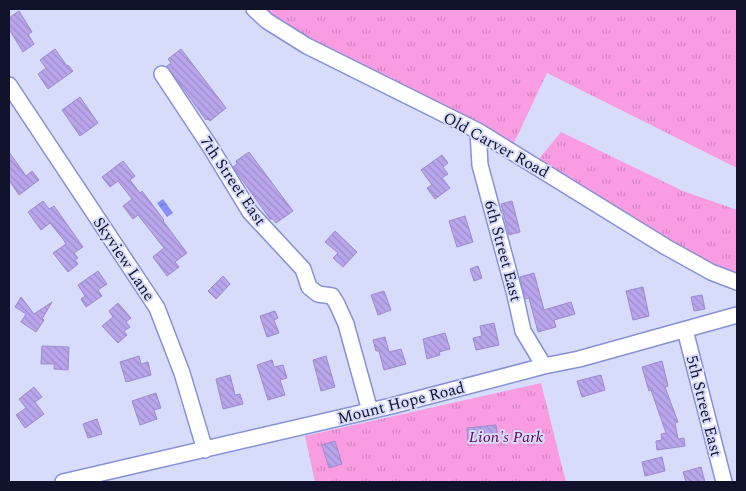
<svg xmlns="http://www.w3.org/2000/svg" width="746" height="491" font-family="Spectral,serif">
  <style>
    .park { fill: url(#park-tufts) }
    .water { fill: url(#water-waves) }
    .building { fill: url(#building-back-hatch); stroke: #9e8acf }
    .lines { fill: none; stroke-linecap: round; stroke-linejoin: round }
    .minor-casing { stroke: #8791d6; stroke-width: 18 }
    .minor { stroke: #fff; stroke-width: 15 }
    .labels { text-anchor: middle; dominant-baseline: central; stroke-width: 4; stroke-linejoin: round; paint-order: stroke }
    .street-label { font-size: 16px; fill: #10122b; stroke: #d6dcf9 }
    .park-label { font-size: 16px; font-style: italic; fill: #660556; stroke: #d6dcf9 }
  </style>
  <defs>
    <pattern id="park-tufts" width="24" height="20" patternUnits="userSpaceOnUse" patternTransform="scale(1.25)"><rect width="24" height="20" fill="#fa9ce2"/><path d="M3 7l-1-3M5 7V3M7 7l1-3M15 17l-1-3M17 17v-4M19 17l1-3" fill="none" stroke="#d585c2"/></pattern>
    <pattern id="water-waves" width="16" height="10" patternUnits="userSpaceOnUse" patternTransform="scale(1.25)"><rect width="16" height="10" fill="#8590fb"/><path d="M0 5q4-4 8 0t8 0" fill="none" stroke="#6b74cb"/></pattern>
    <pattern id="building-back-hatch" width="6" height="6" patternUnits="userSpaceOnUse" patternTransform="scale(1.25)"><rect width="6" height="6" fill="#b9a5ec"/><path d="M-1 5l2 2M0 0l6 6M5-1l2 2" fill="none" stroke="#9e8dcb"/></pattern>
  </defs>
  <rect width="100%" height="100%" fill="#d6dcf9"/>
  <!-- park -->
  <path class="park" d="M255 9H737V168L547 73 510 151Z
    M561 132 683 191 737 210V282L534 165Z
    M541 383 566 482H315L305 436Z"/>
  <!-- water -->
  <path class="water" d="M163 199 173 213 167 217 157 203Z"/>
  <!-- building -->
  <path class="building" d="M19 11 32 32 28 34 34 44 23 52 9 29V18Z
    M55 49 67 66 68 65 73 71 48 89 38 74 46 68 40 60Z
    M181 49 226 108 210 121 208 119 206 120 167 66 171 63 168 59Z
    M80 97 98 123 80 136 62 110Z
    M9 152 26 176 32 171 39 180 19 195 9 180Z
    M249 152 293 211 276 223 273 219H270L233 167 237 164 236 161Z
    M442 155 448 163 443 167 448 174 442 178 450 188 435 199 427 188 432 185 421 170Z
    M123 161 135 176 130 180 140 193 142 191 164 220 163 221 187 253 175 262 179 267 167 276 153 257 164 248 138 215 133 219 123 206 132 199 118 181 110 187 102 177Z
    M43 201 49 209 54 206 83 247 74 253 78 258 75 260 78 264 68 272 53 253 66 244 63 239 50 223 41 230 28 212Z
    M512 201 520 232 509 235 501 204Z
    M465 216 473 242 457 247 449 221Z
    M335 231 357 252 343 267 333 258 338 253 325 242Z
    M478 266 482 278 474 281 470 269Z
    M98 271 107 284 98 290 102 296 86 307 81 299 85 296 78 285Z
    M534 273 544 310 571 302 575 314 554 320 556 327 538 332 529 298 525 299 520 277Z
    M223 276 230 284 216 299 208 291Z
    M643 287 649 316 633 320 626 291Z
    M384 291 391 310 378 315 371 295Z
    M702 295 705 309 694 311 691 297Z
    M21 297 34 314 52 302 42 319 44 320 36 332 21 322 26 314 15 307Z
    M118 303 131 318 126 322 130 327 124 331 127 335 118 343 102 326 113 317 109 311Z
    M275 311 278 318 274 320 279 333 267 337 260 316Z
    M494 323 499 345 476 350 473 338 482 336 480 326Z
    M445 333 450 349 439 352 440 355 427 359 423 339Z
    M385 337 389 352 401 349 406 364 384 370 379 351H376L373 340Z
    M42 346 69 347 68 370 54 369V364H41Z
    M139 356 141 364 148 362 151 375 126 382 120 362Z
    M326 356 335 387 321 391 313 360Z
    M272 360 274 367 283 365 287 378 280 380 285 395 268 400 257 365Z
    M662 361 668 386 665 387 678 422 675 423 678 439 684 438 685 446 657 450 656 441 662 440 661 434 666 433 651 390 649 391 642 367Z
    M230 375 235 395 240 394 243 404 223 409 216 379Z
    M601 375 605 390 582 397 577 381Z
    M34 387 42 397 35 402 44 414 25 428 16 415 26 408 19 399Z
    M156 393 161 408 154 410 157 419 140 425 132 401Z
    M97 419 102 434 88 438 83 424Z
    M496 425 498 440 468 443 467 428Z
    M335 441 342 464 329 468 322 445Z
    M662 457 665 471 645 476 642 462Z
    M701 467 705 482H686L683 472Z"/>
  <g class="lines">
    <defs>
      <path id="minor" d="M254 9 267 21 307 46 478 131 666 247 711 272 737 282
        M162 74 211 148 250 212 303 269 309 287 318 294 332 296 337 304 346 324 370 411
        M9 85 157 308 182 373 205 450
        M478 131 480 165 515 295 523 331 544 366
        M685 330 724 482
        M63 482 391 406 544 366 579 359 737 315"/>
    </defs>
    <!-- minor casing -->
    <use href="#minor" class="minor-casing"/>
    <!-- minor -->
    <use href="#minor" class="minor"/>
  </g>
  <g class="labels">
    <!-- street labels -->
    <g class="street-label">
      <text transform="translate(496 145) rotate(29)">Old Carver Road</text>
      <text transform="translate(233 181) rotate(56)">7th Street East</text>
      <text transform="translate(503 251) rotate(75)">6th Street East</text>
      <text transform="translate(124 259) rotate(56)">Skyview Lane</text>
      <text transform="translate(401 403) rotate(-14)">Mount Hope Road</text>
      <text transform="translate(704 406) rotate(76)">5th Street East</text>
    </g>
    <!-- park labels -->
    <g class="park-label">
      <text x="506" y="437">Lion's Park</text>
    </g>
  </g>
  <!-- border -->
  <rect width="746" height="491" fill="none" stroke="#10122b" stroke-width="20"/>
</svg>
